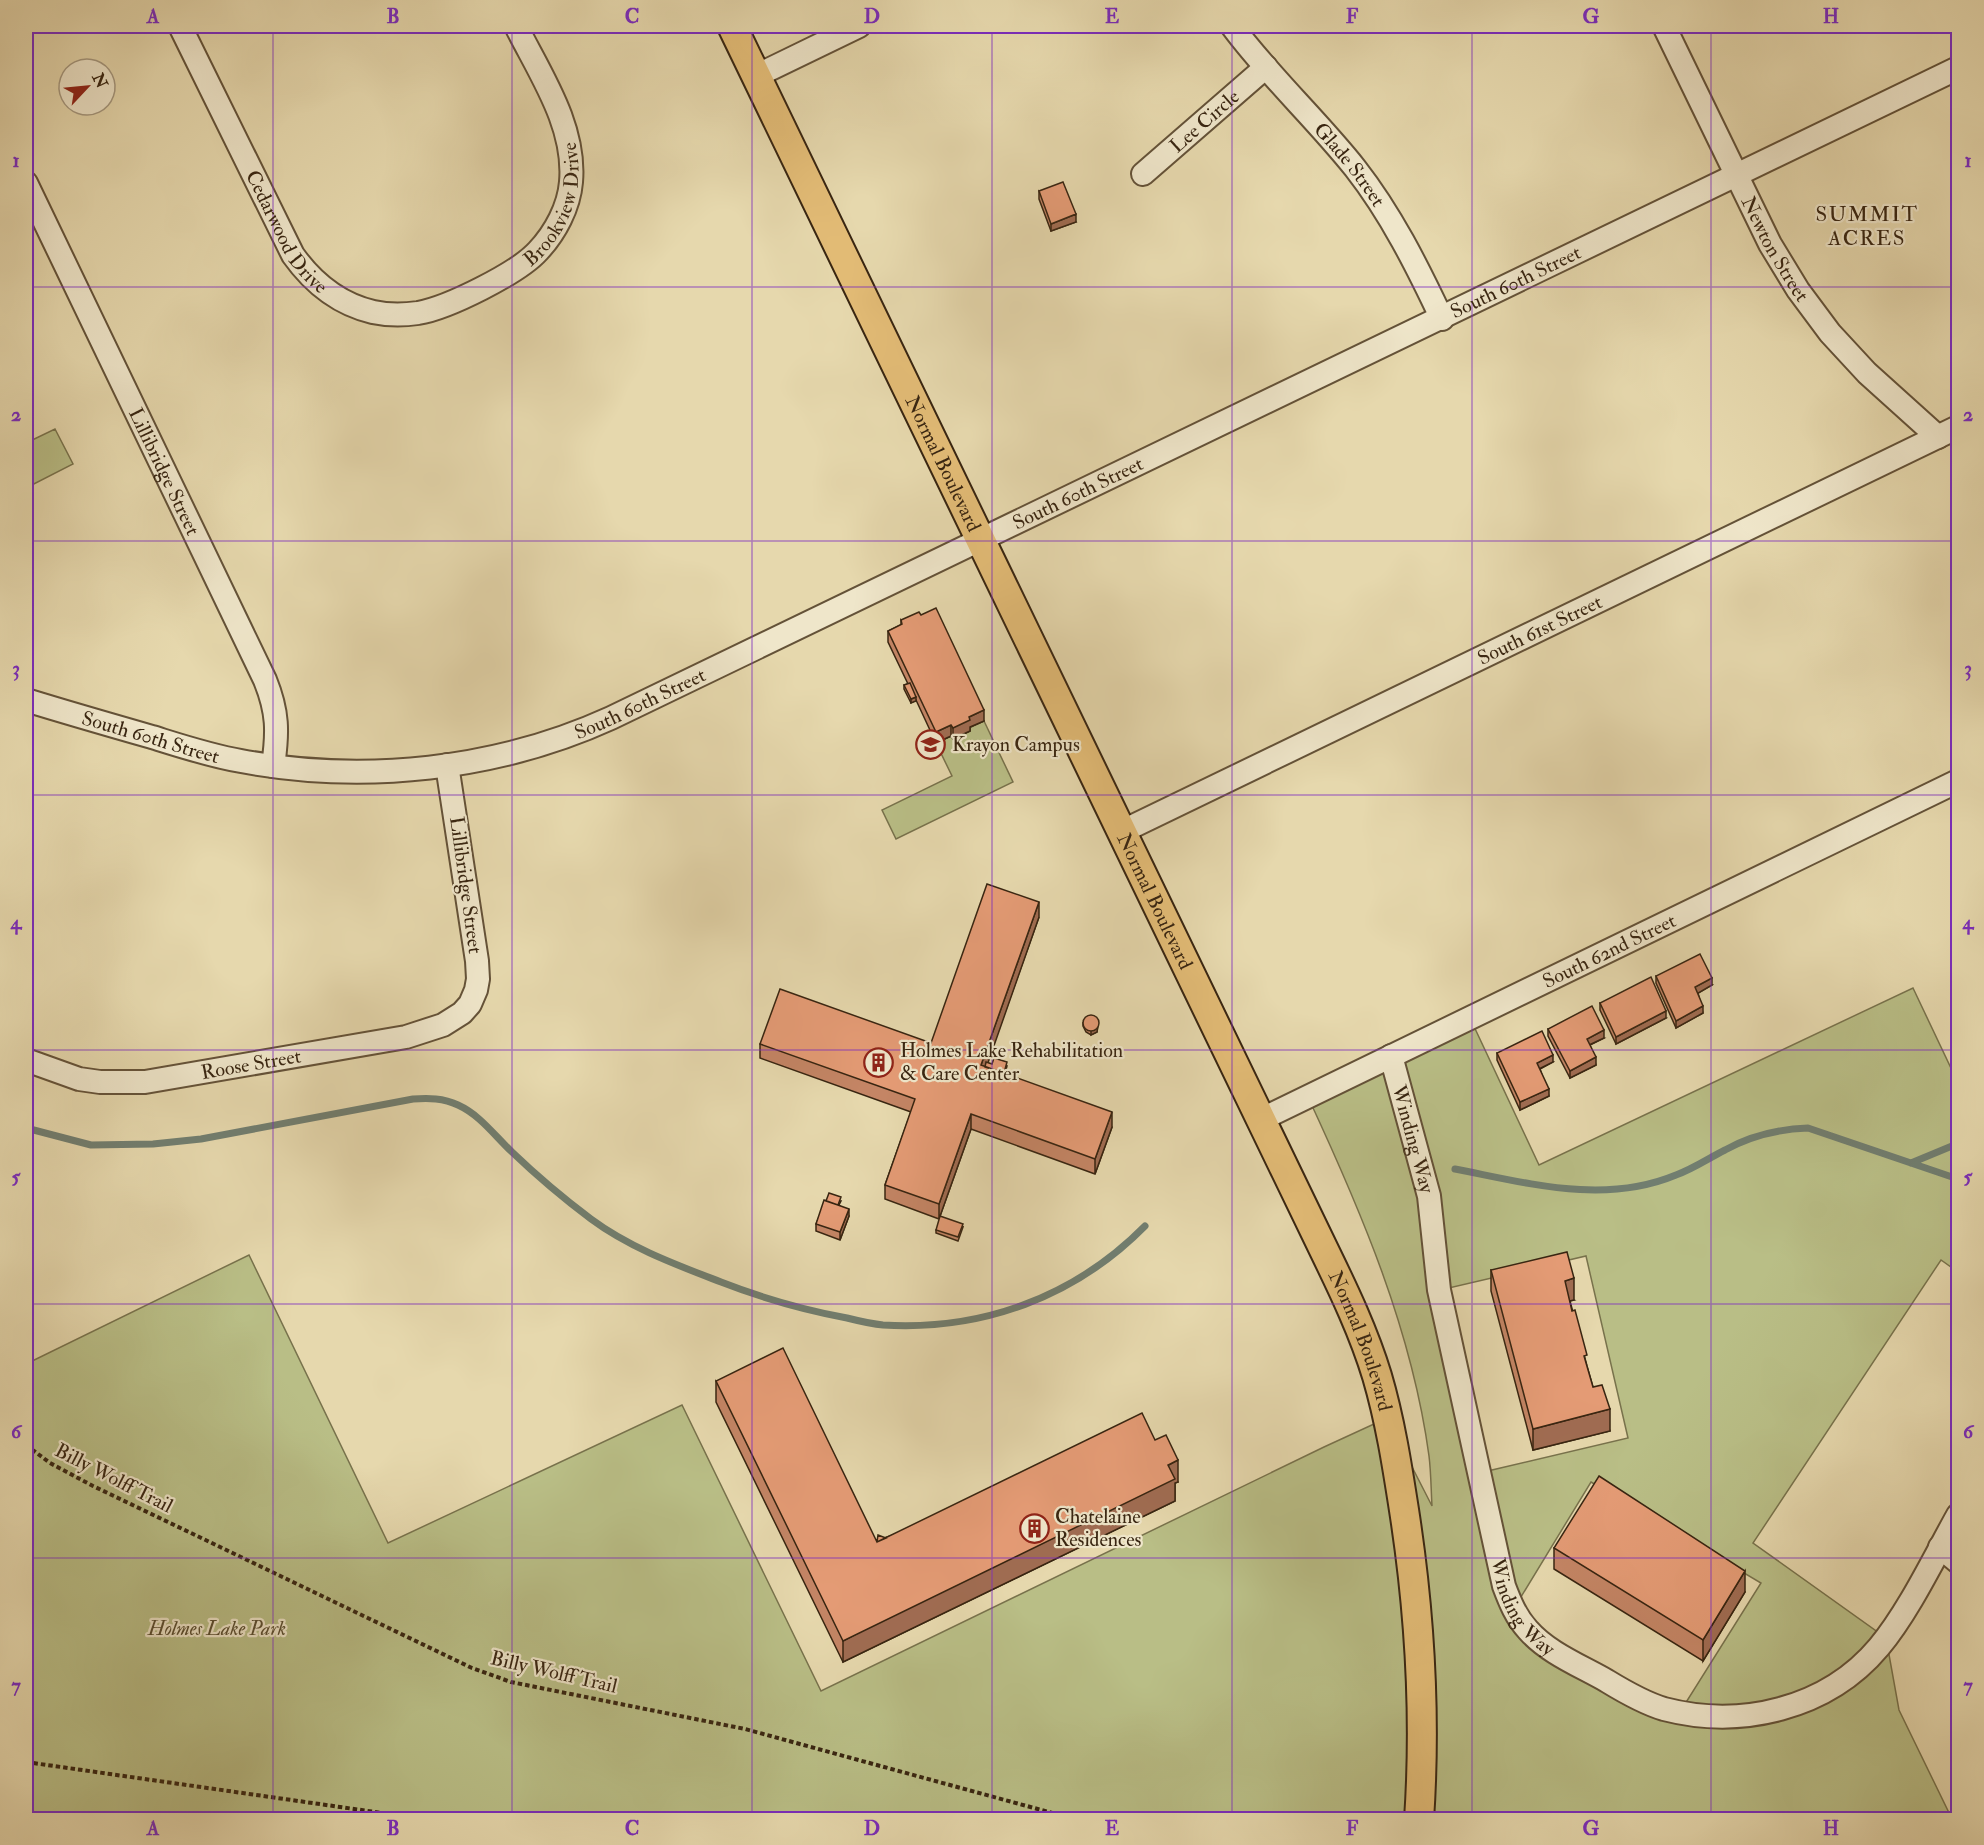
<svg xmlns="http://www.w3.org/2000/svg" width="1984" height="1845" font-family="'IM FELL Double Pica',serif">
  <style>
    .green { fill: #b9be86; stroke: #78724c; stroke-width: 1.5; fill-rule: evenodd }
    .lines { fill: none; stroke-linecap: round; stroke-linejoin: round }
    .stream { stroke: #717e70; stroke-width: 7 }
    .minor-casing { stroke: #645238; stroke-width: 26 }
    .major-casing { stroke: #382511; stroke-width: 32 }
    .path { stroke: #382511; stroke-width: 4; stroke-dasharray: 4.5 3; stroke-linecap: butt }
    .minor { stroke: #efe6ca; stroke-width: 22 }
    .major { stroke: #e3bc76; stroke-width: 28 }
    .wall { fill: #c48565; stroke: #382511; stroke-width: 1.5 }
    .shaded-wall { fill: #a06c52; stroke: #382511; stroke-width: 1.5 }
    .building { fill: #e49b75; stroke: #382511; stroke-width: 1.5 }
    .grid { fill: none; stroke: #7b2cbf; stroke-width: 1.5; stroke-opacity: 0.55 }
    .labels { text-anchor: middle; dominant-baseline: central; stroke-width: 4.5; stroke-linejoin: round; paint-order: stroke }
    .street-label { font-size: 20px; fill: #382511; stroke: #efe6ca }
    .poi-label { font-size: 20px; fill: #382511; stroke: #efe6ca; text-anchor: start }
    .park-label { font-size: 20px; font-style: italic; fill: #584b2e; stroke: #efe6ca }
    .neighbourhood-label { font-size: 21px; letter-spacing: 1.5px; fill: #382511; stroke: #efe6ca }
    .neatline { fill: none; stroke: #7b2cbf; stroke-width: 2 }
    .grid-label { font-size: 20px; text-anchor: middle; font-weight: bold; fill: #7b2cbf }
  </style>
  <rect width="100%" height="100%" fill="#e6d8ad"/>
  <filter id="stains"><feTurbulence type="fractalNoise" baseFrequency=".00333" numOctaves="4"/><feColorMatrix values="0 0 0 0 .2 0 0 0 0 .09 0 0 0 0 .02 0 0 0 .5 -.17"/></filter>
  <radialGradient id="worn" r=".72"><stop offset=".6" stop-color="#630" stop-opacity="0"/><stop offset="1" stop-color="#630" stop-opacity=".3"/></radialGradient>
  <!-- green -->
  <path class="green" d="M55 429 73 464 26 488V443Z
    M984 721 1013 782 896 839 882 810 952 776 936 743 951 736 953 739 970 731 969 728Z
    M1913 988 1958 1083V1272L1941 1260 1753 1543 1886 1638 1899 1710 1952 1819 26 1820V1364L249 1255 388 1543 682 1405 821 1691 1324 1447 1387 1418 1432 1506C1431 1489 1431 1472 1429 1456 1412 1330 1361 1211 1308 1097L1470 1018 1539 1165ZM1586 1256 1628 1438 1479 1473 1440 1290ZM1591 1482 1761 1583 1680 1712 1528 1630 1513 1610Z"/>
  <g class="lines">
    <!-- stream -->
    <path class="stream" d="M26 1128 91 1145 153 1144 201 1139 413 1099C429 1098 443 1098 458 1105 480 1115 494 1135 512 1152 537 1176 563 1198 591 1219 630 1248 677 1265 721 1282 762 1298 804 1310 847 1318 859 1321 871 1324 883 1325 982 1331 1075 1297 1145 1226
      M1911 1163 1952 1146
      M1455 1169C1528 1183 1604 1205 1676 1175 1693 1169 1709 1158 1725 1150 1750 1136 1780 1129 1808 1128L1958 1179"/>
    <defs>
      <g id="minor">
        <path id="s1" d="M180 26 293 255C313 283 339 304 373 312 387 315 404 315 418 313 448 308 518 273 538 251 555 233 569 207 571 182 576 126 540 74 516 26"/>
        <path id="s2" d="M1232 26C1269 76 1316 119 1355 168 1391 214 1417 266 1442 319"/>
        <path id="s3" d="M1664 26 1770 244 1798 290 1830 333 1867 373 1938 437"/>
        <path d="M756 76 859 26"/>
        <path id="s4" d="M1143 174 1266 67"/>
        <path id="s5" d="M26 183 265 680C278 712 278 732 273 766"/>
        <path id="s6" d="M26 700C68 713 110 725 152 737 181 746 211 756 241 761 364 784 497 770 611 718L1958 68"/>
        <path id="s7" d="M1121 832 1958 427"/>
        <path id="s8" d="M1391 1056 1429 1196 1439 1290 1504 1586C1510 1602 1516 1617 1528 1630 1548 1653 1581 1666 1607 1681 1625 1692 1644 1703 1664 1709 1741 1729 1827 1709 1879 1647 1909 1611 1935 1556 1958 1515"/>
        <path id="s9" d="M26 1060 79 1079 100 1082H145L406 1037 443 1025 462 1013 470 1004 476 990 478 979 477 961 447 765"/>
        <path id="s10" d="M1260 1120 1958 781"/>
        <path d="M1940 1547 1958 1562"/>
      </g>
      <g id="major">
        <path id="s11" d="M732 26 1324 1250C1344 1291 1364 1333 1377 1376 1390 1420 1397 1465 1404 1510 1420 1613 1426 1716 1419 1820"/>
      </g>
    </defs>
    <!-- minor casing -->
    <use href="#minor" class="minor-casing"/>
    <!-- major casing -->
    <use href="#major" class="major-casing"/>
    <!-- path -->
    <path class="path" d="M26 1445 50 1463 93 1486 472 1668 511 1682 745 1729 1078 1820
      M26 1762 431 1820"/>
    <!-- minor -->
    <use href="#minor" class="minor"/>
    <!-- major -->
    <use href="#major" class="major"/>
  </g>
  <!-- wall -->
  <path class="wall" d="M1039 191 1076 222 1051 231 1039 199Z
    M901 620 984 721 970 727V731L953 739 951 736 936 743 916 700 911 703 904 689V685L908 684 888 642V631L901 625Z
    M1039 917 987 1063 992 1064 1007 1066 1005 1074 1112 1127 1095 1174 971 1129 939 1219 885 1199V1185L911 1112 760 1058V1044L931 1043Z
    M1656 976 1712 985 1698 993 1703 1013 1676 1028 1656 983Z
    M1600 1003 1666 1018 1616 1044 1600 1010Z
    M1083 1023 1098 1026 1097 1032 1091 1035 1086 1032 1083 1026Z
    M1548 1029 1604 1038 1590 1045 1596 1065 1570 1078 1548 1036Z
    M1497 1053 1553 1062 1540 1069 1549 1096 1520 1110 1497 1060Z
    M826 1201H841L839 1205 849 1216 840 1240 816 1231V1224Z
    M963 1227 958 1241 936 1233V1230Z
    M1491 1270 1574 1300 1570 1301 1587 1366 1593 1387 1610 1431 1533 1450 1491 1291Z
    M716 1381 876 1541 1155 1440 1178 1482 1175 1483V1501L843 1662 716 1402Z
    M1554 1548 1745 1592 1703 1661 1554 1569Z"/>
  <!-- shaded-wall -->
  <path class="shaded-wall" d="M1076 214V222L1051 231V224Z
    M916 697V701L911 703V699Z
    M984 710V721L970 727V731L953 739V728L969 717Z
    M951 725V736L936 743V732Z
    M1039 902V917L983 1077 981 1065Z
    M1712 978V985L1695 995V987Z
    M1703 1006V1013L1676 1028V1021Z
    M1666 1011V1018L1616 1044V1037Z
    M1098 1023 1097 1032 1091 1035V1031Z
    M1604 1030V1038L1587 1046V1039Z
    M1553 1055V1062L1537 1070V1063Z
    M1596 1057V1065L1570 1078V1071Z
    M1549 1089V1096L1520 1110V1102Z
    M1112 1112V1127L1095 1174V1159Z
    M971 1114V1129L939 1219V1204Z
    M849 1209V1216L840 1240V1232Z
    M1574 1278V1300L1565 1302V1281Z
    M1610 1409V1431L1533 1450V1429Z
    M1178 1460V1482L1175 1483V1501L843 1662V1641Z
    M1745 1571V1592L1703 1661V1640Z"/>
  <!-- building -->
  <path class="building" d="M1063 182 1076 214 1051 224 1039 191Z
    M936 608 984 710 969 717 970 720 953 728 951 725 936 732 888 631 902 624 901 620 919 612 921 615Z
    M910 683 916 697 911 699 904 685Z
    M987 884 1039 902 981 1065 1112 1112 1095 1159 971 1114 939 1204 885 1185 915 1099 760 1044 780 989 931 1043Z
    M1700 954 1712 978 1695 987 1703 1006 1676 1021 1656 976Z
    M1651 977 1666 1011 1616 1037 1600 1003Z
    M1592 1006 1604 1030 1587 1039 1596 1057 1570 1071 1548 1029Z
    M1083 1023a8 8 0 1 1 16 0a8 8 0 1 1-16 0Z
    M1542 1031 1553 1055 1537 1063 1549 1089 1520 1102 1497 1053Z
    M994 1058 1007 1062 1004 1073 985 1067 986 1062 992 1064Z
    M829 1193 841 1197 838 1205 826 1201Z
    M824 1200 849 1209 840 1232 816 1224Z
    M940 1216 963 1224 958 1237 936 1230Z
    M1567 1252 1574 1278 1565 1281 1572 1311 1575 1310 1587 1355 1584 1356 1593 1387 1602 1385 1610 1409 1533 1429 1491 1270Z
    M783 1348 877 1542 1142 1413 1155 1440 1166 1435 1178 1460 1168 1465 1175 1479 843 1641 716 1381Z
    M1599 1476 1745 1571 1703 1640 1554 1548Z
    M878 1535 886 1538 877 1542Z"/>
  <!-- grid -->
  <path class="grid" d="M273 26V1820M512 26V1820M752 26V1820M992 26V1820M1232 26V1820M1472 26V1820M1711 26V1820M26 287H1958M26 541H1958M26 795H1958M26 1050H1958M26 1304H1958M26 1558H1958"/>
  <!-- icons -->
  <defs>
    <symbol id="school-ring" viewBox="-11 -11 22 22"><circle r="9.5" fill="#efe6ca" stroke="#8f2418" stroke-width="1.5"/><path d="M0-5L7-2L0 1L-7-2ZM-4 1L0 2.5L4 1V4Q0 6-4 4Z" fill="#8f2418"/></symbol>
    <symbol id="building-ring" viewBox="-11 -11 22 22"><circle r="9.5" fill="#efe6ca" stroke="#8f2418" stroke-width="1.5"/><path d="M-4-6H4V6H1V3H-1V6H-4ZM-2.5-4.3h1.7v1.8h-1.7ZM.8-4.3h1.7v1.8H.8ZM-2.5-1h1.7V.8h-1.7ZM.8-1h1.7V.8H.8Z" fill="#8f2418"/></symbol>
  </defs>
  <g fill-rule="evenodd">
    <use href="#school-ring" x="914" y="728" width="33" height="33"/>
    <use href="#building-ring" x="862" y="1046" width="33" height="33"/>
    <use href="#building-ring" x="1018" y="1512" width="33" height="33"/>
  </g>
  <g class="labels">
    <!-- street labels -->
    <g class="street-label">
      <text stroke="none"><textPath href="#s4" startOffset="81">Lee Circle</textPath></text>
      <text stroke="none"><textPath href="#s2" startOffset="182">Glade Street</textPath></text>
      <text stroke="none"><textPath href="#s1" startOffset="588">Brookview Drive</textPath></text>
      <text stroke="none"><textPath href="#s1" startOffset="232">Cedarwood Drive</textPath></text>
      <text stroke="none"><textPath href="#s3" startOffset="249">Newton Street</textPath></text>
      <text stroke="none"><textPath href="#s6" startOffset="1606">South 60th Street</textPath></text>
      <text stroke="none"><textPath href="#s11" startOffset="486">Normal Boulevard</textPath></text>
      <text stroke="none"><textPath href="#s5" startOffset="320">Lillibridge Street</textPath></text>
      <text stroke="none"><textPath href="#s6" startOffset="1120">South 60th Street</textPath></text>
      <text stroke="none"><textPath href="#s7" startOffset="465">South 61st Street</textPath></text>
      <text stroke="none"><textPath href="#s6" startOffset="634">South 60th Street</textPath></text>
      <text stroke="none"><textPath href="#s6" startOffset="130">South 60th Street</textPath></text>
      <text transform="translate(466 885) rotate(82)">Lillibridge Street</text>
      <text stroke="none"><textPath href="#s11" startOffset="972">Normal Boulevard</textPath></text>
      <text stroke="none"><textPath href="#s10" startOffset="388">South 62nd Street</textPath></text>
      <text stroke="none"><textPath href="#s9" startOffset="230">Roose Street</textPath></text>
      <text stroke="none"><textPath href="#s8" startOffset="86">Winding Way</textPath></text>
      <text stroke="none"><textPath href="#s11" startOffset="1458">Normal Boulevard</textPath></text>
      <text transform="translate(114 1478) rotate(27)">Billy Wolff Trail</text>
      <text stroke="none"><textPath href="#s8" startOffset="570">Winding Way</textPath></text>
      <text transform="translate(554 1672) rotate(13)">Billy Wolff Trail</text>
    </g>
    <!-- poi labels -->
    <g class="poi-label">
      <text x="952" y="744">Krayon Campus</text>
      <text x="900" y="1050">Holmes Lake Rehabilitation<tspan x="900" dy="23">&amp; Care Center</tspan></text>
      <text x="1055" y="1516">Chatelaine<tspan x="1055" dy="23">Residences</tspan></text>
    </g>
    <!-- park labels -->
    <g class="park-label">
      <text x="217" y="1628">Holmes Lake Park</text>
    </g>
    <!-- neighbourhood labels -->
    <g class="neighbourhood-label">
      <text x="1867" y="214">SUMMIT<tspan x="1867" dy="24">ACRES</tspan></text>
    </g>
  </g>
  <!-- margin -->
  <rect width="1984" height="1845" fill="none" stroke="#e6d8ad" stroke-width="66"/>
  <!-- north arrow -->
  <g transform="translate(87 87) rotate(64)"><circle r="28" fill="#efe6ca" stroke="#a69980" stroke-width="1.5"/>
  <path d="M0-4.5L10 22L0 15L-10 22Z" fill="#8f2418"/>
  <text y="-9" font-size="16" font-weight="bold" text-anchor="middle" fill="#382511">N</text>
  </g>
  <rect x="33" y="33" width="1918" height="1779" class="neatline"/>
  <g class="grid-label">
    <text x="153" y="23">A</text>
    <text x="393" y="23">B</text>
    <text x="632" y="23">C</text>
    <text x="872" y="23">D</text>
    <text x="1112" y="23">E</text>
    <text x="1352" y="23">F</text>
    <text x="1591" y="23">G</text>
    <text x="1831" y="23">H</text>
    <text x="16" y="167">1</text>
    <text x="1968" y="167">1</text>
    <text x="16" y="421">2</text>
    <text x="1968" y="421">2</text>
    <text x="16" y="675">3</text>
    <text x="1968" y="675">3</text>
    <text x="16" y="929">4</text>
    <text x="1968" y="929">4</text>
    <text x="16" y="1183">5</text>
    <text x="1968" y="1183">5</text>
    <text x="16" y="1438">6</text>
    <text x="1968" y="1438">6</text>
    <text x="16" y="1692">7</text>
    <text x="1968" y="1692">7</text>
    <text x="153" y="1835">A</text>
    <text x="393" y="1835">B</text>
    <text x="632" y="1835">C</text>
    <text x="872" y="1835">D</text>
    <text x="1112" y="1835">E</text>
    <text x="1352" y="1835">F</text>
    <text x="1591" y="1835">G</text>
    <text x="1831" y="1835">H</text>
  </g>
  <rect width="100%" height="100%" filter="url(#stains)"/>
  <rect width="100%" height="100%" fill="url(#worn)"/>
</svg>
